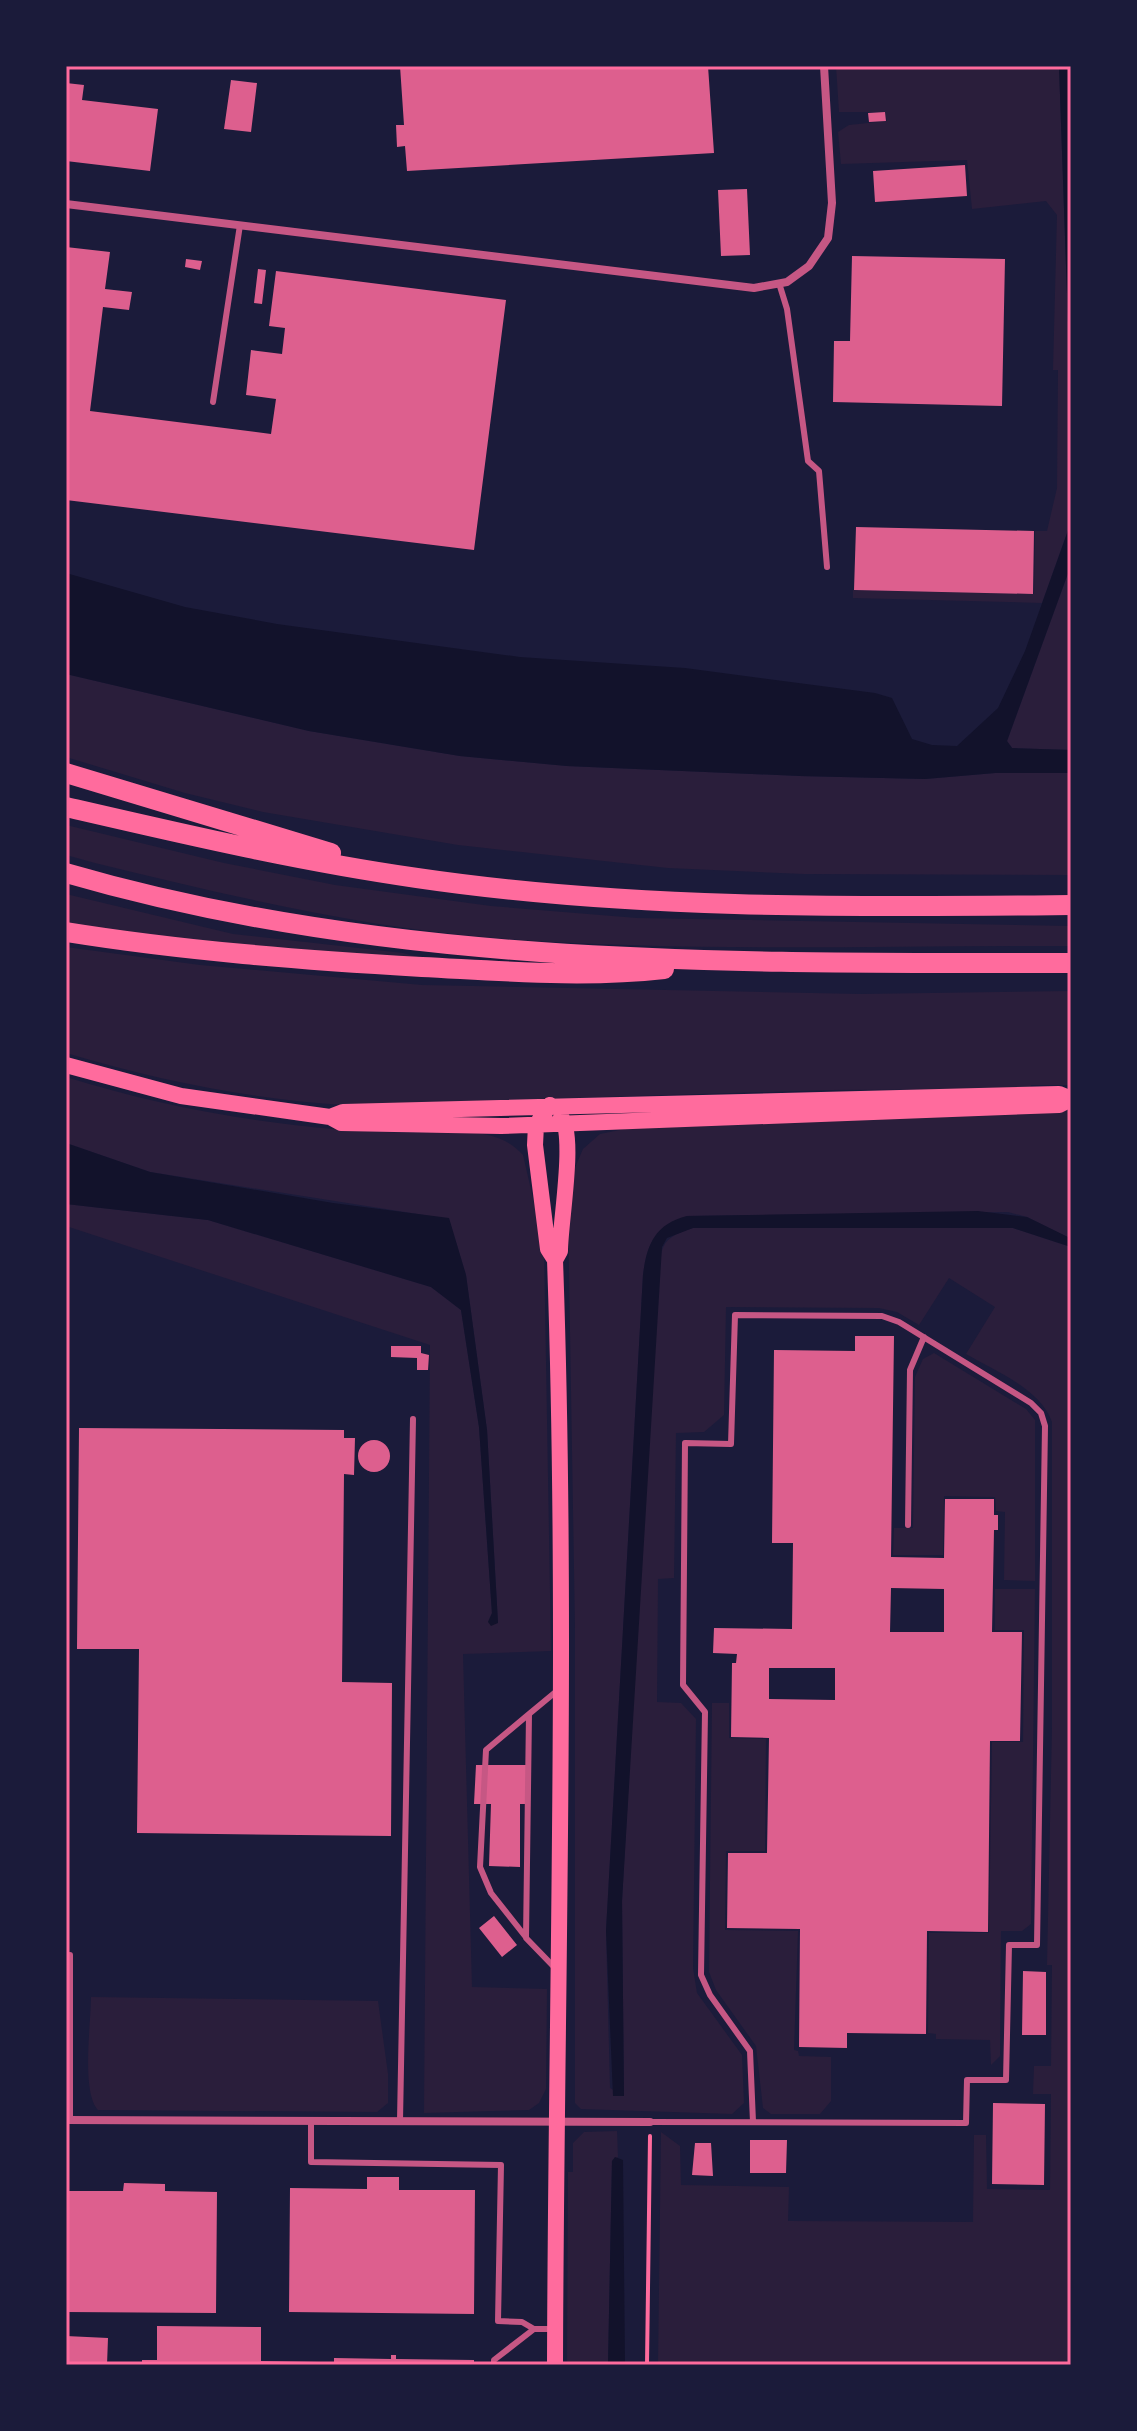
<svg xmlns="http://www.w3.org/2000/svg" width="1137" height="2431" font-family="'Roboto Condensed',sans-serif">
  <style>
    .green { fill: #2a1e3b }
    .water { fill: #12122b }
    .building { fill: #dd5f8e; fill-rule: evenodd }
    .lines { fill: none; stroke-linecap: round; stroke-linejoin: round }
    .path { stroke: #ff6b9d; stroke-width: 4 }
    .service { stroke: #c65784; stroke-width: 6 }
    .minor { stroke: #c65784; stroke-width: 8 }
    .secondary { stroke: #ff6b9d; stroke-width: 16 }
    .motorway { stroke: #ff6b9d; stroke-width: 20 }
    .neatline { fill: none; stroke: #ff6b9d; stroke-width: 3 }
  </style>
  <rect width="100%" height="100%" fill="#1b1b3a"/>
  <!-- green -->
  <path class="green" d="M836 66H1059L1071 407V522L1042 603 853 598V590L1034 594 1035 531H1047L1057 488 1058 370H1053L1057 215 1046 201 972 209 967 160 841 164 838 132 849 125 887 121 885 112H839Z
    M1071 565V750L1012 748 1007 741Z
    M66 674 309 731 460 756 567 766 800 776 925 779 995 773H1071V875L804 874 668 868 458 845 263 812 185 793 66 757Z
    M66 825 224 863 335 885 491 906 637 918 1071 926V946C879 945 686 953 495 938 360 927 226 895 95 863L66 855Z
    M66 894 233 934 403 953 426 959 181 944 66 928Z
    M66 947 200 965 422 985 860 994 1071 991V1085H1031L1030 1089 833 1090 343 1105C248 1099 157 1080 66 1053Z
    M66 1077C179 1112 296 1131 415 1133 452 1133 497 1125 523 1155L544 1246 551 1651 463 1654 472 1987 547 1989 546 2089 539 2103 529 2110 424 2113 430 1345 66 1226V1204L208 1220 431 1287 461 1310 479 1427 492 1613 488 1622H498L487 1430 466 1275 449 1219 150 1172 66 1143Z
    M1071 1111V1239L1027 1217 1008 1212 687 1216C655 1233 648 1238 643 1275L606 1931 610 2088 624 2096 622 1901 657 1278C662 1246 660 1238 693 1228H1013L1071 1247V2365H658L661 2132 680 2146 681 2185 789 2187 788 2221 973 2222 974 2135H986L987 2189 1050 2190 1051 2094H1033L1034 2066H1051L1052 1965H1047L1052 1728V1422C1041 1389 995 1371 966 1354L995 1307 949 1278 919 1325 897 1312 879 1308 726 1307 724 1415 704 1432 676 1433 674 1578 658 1579 657 1702 681 1703 696 1719 693 1968 697 1993 742 2055 744 2103 732 2114 581 2109 575 2103V1628L568 1212 574 1170 583 1149 600 1134 625 1129Z
    M934 1353 1026 1409 1035 1420V1581L1004 1580 1005 1512 996 1511 995 1497 944 1496 943 1555H893L894 1528H913L915 1377 923 1359Z
    M995 1589H1035L1031 1924 1022 1931H1001L1000 2056 991 2065 990 2040 936 2039V2034L928 2033 929 1933H989L992 1742H1023L1024 1630H995Z
    M712 1703H729V1738L766 1739 765 1851H726L725 1930 798 1931 794 2050 798 2051 799 2056 831 2057V2101L820 2114H771L763 2108 756 2046 716 1990 709 1972Z
    M91 1997 378 2001 388 2074V2103L377 2112 98 2110C81 2091 91 2024 91 1997Z
    M617 2131 618 2157 612 2161 608 2365H567L568 2172H573V2143L584 2132Z"/>
  <!-- water -->
  <path class="water" d="M1059 66H1071V407Z
    M1071 522V565L1007 741 1012 748 1071 750V773H995L925 779 800 776 567 766 460 756 309 731 66 674V573L185 607 277 624 520 657 685 668 875 693 892 698 912 739 932 745 957 746 998 708 1025 651Z
    M66 1143 150 1172 333 1203 449 1218 466 1275 487 1430 498 1623 491 1626 488 1622 492 1613 479 1427 461 1310 431 1287 208 1220 66 1204Z
    M978 1211 1027 1217 1070 1238 1071 1247 1013 1228H693L667 1238 662 1247 622 1901 624 2096H613L606 1931 643 1275C647 1244 655 1224 687 1216Z
    M615 2157 623 2160 625 2365H608L612 2161Z"/>
  <!-- building -->
  <path class="building" d="M400 66H708L714 153 407 171 405 146 397 147 396 125H404Z
    M231 80 257 83 251 132 224 129Z
    M66 83 84 85 82 100 158 109 150 171 66 161Z
    M885 112 886 121 869 122 868 113Z
    M965 165 967 196 875 202 873 171Z
    M747 189 750 255 721 256 718 190Z
    M66 247 110 252 105 289 132 292 129 310 103 307 90 411 271 434 276 399 246 395 251 350 282 354 285 328 269 326 276 271 506 300 474 550 66 500Z
    M852 256 1005 259 1002 406 833 402 834 341H850Z
    M186 259 202 261 200 270 185 267Z
    M258 269 266 270 262 304 254 303Z
    M856 527 1034 531 1033 594 854 590Z
    M855 1336H894L891 1557 944 1558 945 1499H994V1515H998V1530H994L992 1632H1022L1020 1741H990L988 1932 927 1931 926 2034 847 2033V2048L799 2047 800 1929 727 1928 728 1853H767L769 1738 731 1737 732 1663H736L737 1654 713 1653 714 1628 792 1629 793 1543H772L774 1350 855 1351ZM891 1588 944 1589V1632H890ZM769 1668H835V1700L769 1699Z
    M391 1346H421V1353L429 1355 428 1370H417V1358L391 1357Z
    M79 1428 344 1430V1438H355L354 1475 344 1474 342 1682 392 1683 391 1836 137 1833 139 1649H77Z
    M358 1456a16 16 0 1 1 32 0a16 16 0 1 1-32 0Z
    M476 1765H528L527 1804H520V1867L489 1866 491 1804H474Z
    M494 1916 517 1945 502 1957 479 1928Z
    M1023 1971 1046 1972V2035H1022Z
    M993 2103 1045 2104 1044 2185 992 2184Z
    M750 2140H787L786 2173H750Z
    M695 2143H711L713 2176 692 2175Z
    M367 2177H399V2190H475L474 2314 289 2312 290 2188 367 2189Z
    M124 2183 165 2184V2191L217 2192 216 2313 66 2312V2191H123Z
    M157 2326 261 2327V2361L319 2362V2365H142V2360H157Z
    M66 2336 108 2338 107 2365H66Z
    M391 2355H396V2359L474 2360V2365H334V2358L391 2359Z"/>
  <g class="lines">
    <!-- path -->
    <path class="path" d="M647 2365 650 2136"/>
    <!-- service -->
    <path class="service" d="M779 283 787 309 808 461 819 471 827 567
      M213 402 240 225
      M908 1525 910 1370 924 1337
      M525 1936 491 1893 480 1867 486 1750 529 1714
      M556 1969 526 1938 529 1714 558 1690
      M70 2120V1955
      M311 2121V2162L501 2165 498 2321 522 2322 534 2329 494 2360V2365
      M400 2121 413 1419
      M650 2122 966 2123 967 2080H1006L1009 1945H1037L1045 1426 1041 1413 1031 1403 899 1322 882 1316 735 1315 731 1444 685 1443 683 1685 705 1712 701 1975 710 1995 750 2051 753 2122
      M534 2329H555"/>
    <!-- minor -->
    <path class="minor" d="M66 204 754 288 787 282 809 266 828 238 832 203 824 66
      M66 2120 650 2122"/>
    <!-- secondary -->
    <path class="secondary" d="M66 1065 181 1096 330 1117 343 1112 1059 1094 1071 1099
      M550 1105 536 1125 535 1145 548 1249 555 1260C568 1628 556 1997 555 2365
      M330 1117 341 1123 501 1126 1059 1105 1069 1100
      M555 1260 560 1251C560 1223 576 1135 561 1117"/>
    <!-- motorway -->
    <path class="motorway" d="M66 773 331 853
      M66 807C183 834 298 861 417 878 634 910 853 907 1071 905
      M66 873C392 968 735 963 1071 963
      M66 932C184 951 303 960 422 967 503 971 583 978 664 969"/>
  </g>
  <!-- border -->
  <rect width="1137" height="2431" fill="none" stroke="#1b1b3a" stroke-width="136"/>
  <rect x="68" y="68" width="1001" height="2295" class="neatline"/>
</svg>
